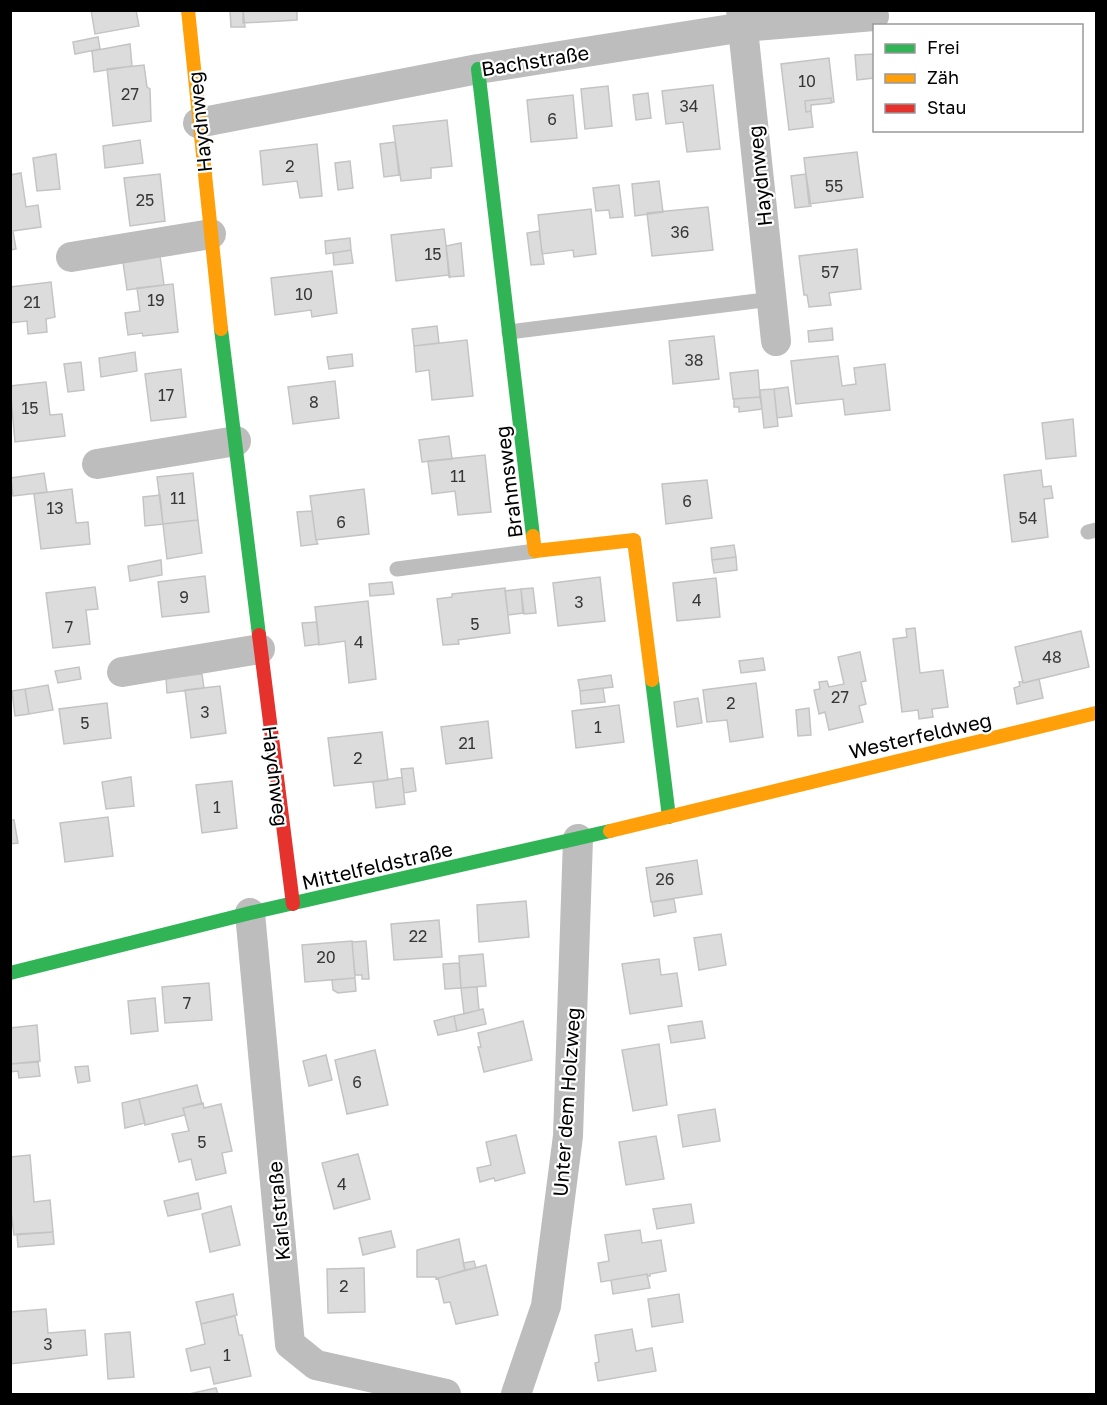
<svg xmlns="http://www.w3.org/2000/svg" width="1107" height="1405" font-family="'Golos Text',sans-serif">
  <style>
    .building { fill: #dcdcdc; stroke: #c4c4c4; stroke-width: 1.5 }
    .lines { fill: none; stroke-linecap: round; stroke-linejoin: round }
    .lane { stroke: #bdbdbd; stroke-width: 15 }
    .street { stroke: #bdbdbd; stroke-width: 30 }
    .fast { stroke: #30b455; stroke-width: 14 }
    .slow { stroke: #ff9f0a; stroke-width: 14 }
    .jam { stroke: #e5322d; stroke-width: 14 }
    .labels { text-anchor: middle; dominant-baseline: central; stroke-width: 4.5; stroke-linejoin: round; paint-order: stroke }
    .number-label { font-size: 16px; fill: #373737 }
    .street-label { font-size: 20px; fill: #000; stroke: #fff }
  </style>
  <rect width="100%" height="100%" fill="#fff"/>
  <!-- building -->
  <path class="building" d="M91 10H136L139 26 95 34Z
    M230 10H243L245 27H231Z
    M243 10H297V20L243 23Z
    M98 37 100 49 75 54 73 42Z
    M130 44 132 66 94 72 92 51Z
    M874 54V78L857 80 855 55Z
    M829 58 834 102 831 103V98L805 101 806 112 811 111 813 127 789 130 781 64Z
    M144 65 147 87 150 89 151 121 113 126 107 69Z
    M713 85 720 149 687 152 683 122 666 124 662 91Z
    M608 86 612 126 585 129 581 89Z
    M648 93 651 118 636 120 633 95Z
    M573 95 577 138 531 142 527 100Z
    M831 98V103L811 105V111L806 112 805 101Z
    M447 120 452 166 431 168V178L401 181 393 126Z
    M140 140 143 163 105 168 103 146Z
    M395 142 399 175 384 177 380 144Z
    M317 144 322 196 300 198 297 181 263 185 260 151Z
    M857 152 863 197 809 204 804 158Z
    M56 154 60 189 37 191 33 158Z
    M350 161 353 188 338 190 335 163Z
    M21 173 26 207 38 205 41 227 13 231 16 249 10 250V175Z
    M160 174 165 221 130 226 124 178Z
    M806 174 811 206 795 208 791 176Z
    M659 181 663 212 635 216 632 184Z
    M619 185 623 217 610 218 609 210 596 211 593 188Z
    M708 207 713 250 652 256 647 213Z
    M591 209 596 254 574 257 573 250 542 254 538 215Z
    M444 229 450 278 448 275 396 281 391 235Z
    M539 231 544 264 531 265 527 233Z
    M350 238 351 250 326 254 325 241Z
    M461 243 464 276 449 277 446 246Z
    M857 249 861 289 829 293 831 305 809 307 807 295H804L799 256Z
    M351 250 353 263 334 265 333 253Z
    M160 256 164 285 127 290 123 262Z
    M332 271 337 313 312 317 311 310 275 315 271 278Z
    M51 282 55 317 46 319 47 332 28 334 27 321 10 323V287Z
    M173 284 178 332 143 336 142 333 128 335 125 313 140 311 137 288Z
    M437 326 439 343 414 346 412 329Z
    M832 328 833 340 809 342 808 331Z
    M714 336 719 379 673 384 669 341Z
    M467 340 473 396 432 400 429 370 416 372 414 346Z
    M135 352 137 371 101 377 99 358Z
    M352 354 353 366 329 369 327 357Z
    M838 356 842 386 856 384 854 368 885 364 890 410 845 415 843 399 796 404 791 361Z
    M81 362 84 390 68 392 64 364Z
    M181 369 186 417 151 421 145 374Z
    M758 370 760 397 733 399 730 373Z
    M335 381 339 418 293 424 288 387Z
    M46 382 50 415 62 414 65 436 15 442 10 386Z
    M788 387 792 416 777 418 774 389Z
    M774 389 778 426 764 428 760 390Z
    M760 397 762 409 739 412V407H734V399Z
    M1073 419 1076 456 1046 459 1042 423Z
    M449 436 452 459 422 462 419 440Z
    M485 455 491 512 458 515 455 491 432 494 428 461Z
    M1041 470 1043 487 1051 486 1053 498 1044 499 1048 537 1012 542 1004 475Z
    M44 473 47 492 13 496 11 478Z
    M193 473 198 520 163 524 157 477Z
    M707 480 712 518 666 524 662 484Z
    M72 489 76 523 88 522 90 544 41 549 34 494Z
    M364 489 369 534 316 540 310 496Z
    M160 495 163 524 145 526 143 497Z
    M312 511 316 540 318 544 301 546 297 512Z
    M198 520 202 553 167 559 163 524Z
    M734 545 736 557 712 560 711 548Z
    M736 557 737 570 714 573 712 560Z
    M161 560 162 575 130 581 128 566Z
    M205 576 209 612 162 617 158 582Z
    M600 577 605 621 558 626 553 583Z
    M716 578 720 617 677 621 673 583Z
    M392 582 394 594 370 596 369 584Z
    M95 587 98 609 86 610 90 644 53 648 46 593Z
    M505 588 510 633 458 640 459 644 443 645 437 599 452 597V594Z
    M533 588 536 613 524 614 521 589Z
    M521 589 523 613 508 615 505 591Z
    M368 601 376 679 349 683 345 641 319 645 315 607Z
    M317 622 319 644 305 646 302 623Z
    M915 628 920 673 943 670 948 707 932 709 933 717 919 719 918 710 902 712 893 639 907 637 906 629Z
    M1081 631 1089 667 1023 683 1015 647Z
    M860 652 866 681 861 682 866 704 859 706 863 722 829 730 825 712 819 714 814 690 820 689 819 682 827 681 829 687 844 684 838 657Z
    M763 658 765 670 741 673 739 661Z
    M79 667 81 679 58 683 55 671Z
    M202 674 204 688 167 693 166 678Z
    M611 675 613 687 580 691 578 680Z
    M1039 679 1043 698 1017 704 1014 688 1020 686 1019 682 1023 681V683Z
    M756 683 763 737 730 742 727 720 707 722 703 690Z
    M48 685 53 710 29 714 25 689Z
    M220 686 226 733 191 738 185 690Z
    M603 688 605 702 581 704 580 691Z
    M25 689 29 714 15 716 12 691Z
    M698 698 702 723 677 727 674 702Z
    M107 703 111 738 64 744 59 709Z
    M619 705 624 742 576 748 572 711Z
    M809 708 811 735 798 736 796 710Z
    M488 721 492 758 446 764 441 727Z
    M382 732 388 780 334 786 328 738Z
    M413 768 416 791 404 793 401 769Z
    M131 777 134 806 106 809 102 782Z
    M402 777 405 804 376 808 373 782Z
    M232 781 237 828 202 833 196 785Z
    M108 817 113 856 65 862 60 823Z
    M10 820H14L18 843 10 844Z
    M697 860 702 894 651 902 646 868Z
    M674 899 676 912 654 916 652 902Z
    M526 901 529 937 479 942 477 905Z
    M439 920 442 957 394 960 391 924Z
    M721 934 726 965 699 970 694 938Z
    M352 941 355 978 305 982 302 945Z
    M366 941 369 979H362V975H355L352 942Z
    M483 954 486 986 461 988 459 956Z
    M659 959 661 975 677 973 682 1006 630 1014 622 964Z
    M459 963 461 988 445 989 443 964Z
    M355 978 356 991 338 993 333 990 332 980Z
    M209 983 212 1020 165 1023 162 987Z
    M477 987 479 1010 464 1014 461 988Z
    M155 998 158 1031 131 1034 128 1001Z
    M483 1009 486 1024 457 1031 454 1016Z
    M454 1016 457 1031 438 1035 434 1021Z
    M523 1021 532 1060 484 1072 478 1047H481L478 1033Z
    M702 1021 705 1038 671 1043 668 1026Z
    M37 1025 40 1061 10 1064V1028Z
    M659 1044 667 1105 633 1111 622 1050Z
    M375 1050 388 1105 347 1114 335 1060Z
    M326 1055 332 1080 309 1086 303 1061Z
    M38 1062 40 1076 19 1078 18 1071 10 1072V1064Z
    M88 1066 90 1081 78 1083 75 1067Z
    M197 1085 202 1104 183 1108 185 1115 145 1125 139 1099Z
    M139 1099 145 1123 125 1128 122 1103Z
    M203 1103 204 1108 221 1104 232 1151 222 1153 226 1173 196 1180 191 1159 179 1162 172 1134 189 1131 183 1108Z
    M715 1109 720 1141 683 1147 678 1115Z
    M516 1135 525 1173 495 1181 494 1178 480 1182 477 1168 491 1165 486 1142Z
    M656 1136 664 1179 626 1185 619 1142Z
    M358 1154 370 1199 334 1209 322 1163Z
    M30 1155 34 1202 50 1200 53 1232 14 1235 10 1203V1157Z
    M198 1193 201 1209 168 1216 164 1201Z
    M691 1204 694 1223 657 1229 653 1209Z
    M231 1206 240 1245 210 1252 202 1214Z
    M640 1230 642 1243 661 1240 666 1271 650 1274V1276H648L647 1274 601 1282 598 1263 609 1261 605 1235Z
    M391 1231 395 1247 363 1255 359 1238Z
    M53 1232 54 1244 18 1247 17 1234Z
    M459 1239 465 1270 436 1279V1277H417V1250Z
    M474 1261 476 1268 465 1270 463 1263Z
    M486 1265 498 1315 456 1324 450 1302 444 1303 438 1278Z
    M364 1268 365 1312 328 1313 327 1269Z
    M647 1274 650 1288 613 1294 611 1280Z
    M233 1294 237 1315 201 1324 196 1302Z
    M679 1294 683 1322 652 1327 648 1299Z
    M46 1309 48 1333 85 1330 87 1355 10 1364V1312Z
    M235 1316 239 1335H242L251 1376 214 1384 210 1367 191 1371 186 1349 205 1344 201 1324Z
    M632 1329 636 1351 652 1348 656 1371 598 1381 595 1363 599 1362 595 1335Z
    M130 1332 134 1377 108 1379 105 1334Z
    M216 1388 218 1394H189Z"/>
  <g class="lines">
    <!-- lane -->
    <path class="lane" d="M509 332 772 299
      M1088 532 1096 530
      M397 569 535 551"/>
    <!-- street -->
    <path class="street" d="M741 10 776 341
      M198 123 478 69 744 27 874 16
      M71 257 211 234
      M97 464 236 441
      M122 672 260 649
      M250 913 290 1344 316 1365 446 1394
      M516 1394 546 1306 568 1136 578 839"/>
    <!-- fast -->
    <path class="fast" d="M478 69 533 536
      M221 329 259 635
      M652 680 669 817
      M10 973 250 913 610 831"/>
    <!-- slow -->
    <path class="slow" d="M188 10 221 329
      M533 536 535 551 634 540 652 680
      M610 831 1096 713"/>
    <!-- jam -->
    <path class="jam" d="M259 635 293 904"/>
  </g>
  <g class="labels">
    <!-- number labels -->
    <g class="number-label">
      <text x="807" y="81">10</text>
      <text x="130" y="94">27</text>
      <text x="689" y="106">34</text>
      <text x="552" y="119">6</text>
      <text x="290" y="166">2</text>
      <text x="834" y="186">55</text>
      <text x="145" y="200">25</text>
      <text x="680" y="232">36</text>
      <text x="433" y="254">15</text>
      <text x="830" y="272">57</text>
      <text x="304" y="294">10</text>
      <text x="156" y="300">19</text>
      <text x="32" y="302">21</text>
      <text x="694" y="360">38</text>
      <text x="166" y="395">17</text>
      <text x="314" y="402">8</text>
      <text x="30" y="408">15</text>
      <text x="458" y="476">11</text>
      <text x="178" y="498">11</text>
      <text x="687" y="501">6</text>
      <text x="55" y="508">13</text>
      <text x="1028" y="518">54</text>
      <text x="341" y="522">6</text>
      <text x="184" y="597">9</text>
      <text x="697" y="600">4</text>
      <text x="579" y="602">3</text>
      <text x="475" y="624">5</text>
      <text x="69" y="627">7</text>
      <text x="359" y="642">4</text>
      <text x="1052" y="657">48</text>
      <text x="840" y="697">27</text>
      <text x="731" y="703">2</text>
      <text x="205" y="712">3</text>
      <text x="85" y="723">5</text>
      <text x="598" y="727">1</text>
      <text x="467" y="743">21</text>
      <text x="358" y="758">2</text>
      <text x="217" y="807">1</text>
      <text x="665" y="879">26</text>
      <text x="418" y="936">22</text>
      <text x="326" y="957">20</text>
      <text x="187" y="1003">7</text>
      <text x="357" y="1082">6</text>
      <text x="202" y="1142">5</text>
      <text x="342" y="1184">4</text>
      <text x="344" y="1286">2</text>
      <text x="48" y="1344">3</text>
      <text x="227" y="1355">1</text>
    </g>
    <!-- street labels -->
    <g class="street-label">
      <text transform="translate(535 60) rotate(-9)">Bachstraße</text>
      <text transform="translate(199 122) rotate(-96)">Haydnweg</text>
      <text transform="translate(759 176) rotate(-96)">Haydnweg</text>
      <text transform="translate(508 482) rotate(-97)">Brahmsweg</text>
      <text transform="translate(920 735) rotate(-13)">Westerfeldweg</text>
      <text transform="translate(276 776) rotate(83)">Haydnweg</text>
      <text transform="translate(377 865) rotate(-13)">Mittelfeldstraße</text>
      <text transform="translate(566 1102) rotate(-86)">Unter dem Holzweg</text>
      <text transform="translate(278 1211) rotate(-95)">Karlstraße</text>
    </g>
  </g>
  <!-- border -->
  <rect width="1107" height="1405" fill="none" stroke="#000000" stroke-width="24"/>
  <!-- legend -->
  <rect x="873" y="24" width="210" height="108" fill="#ffffff" stroke="#999999" stroke-width="1.5"/>
  <rect x="885" y="44" width="30" height="9" fill="#30b455" stroke="#999999" stroke-width="1.5"/>
  <text x="927" y="54" font-size="18" fill="#000000">Frei</text>
  <rect x="885" y="74" width="30" height="9" fill="#ff9f0a" stroke="#999999" stroke-width="1.5"/>
  <text x="927" y="84" font-size="18" fill="#000000">Zäh</text>
  <rect x="885" y="104" width="30" height="9" fill="#e5322d" stroke="#999999" stroke-width="1.5"/>
  <text x="927" y="114" font-size="18" fill="#000000">Stau</text>
</svg>
